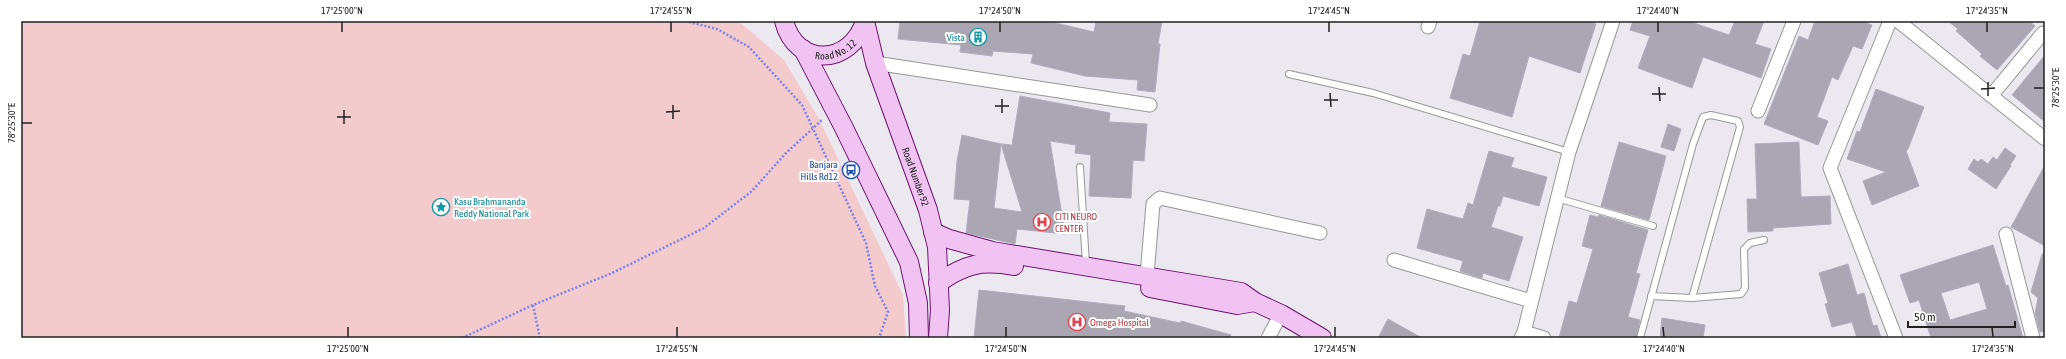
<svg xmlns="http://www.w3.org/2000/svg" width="2066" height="359" font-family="'Asap Condensed',sans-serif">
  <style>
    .park { fill: #f4cbcc }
    .building { fill: #aaa7b2; stroke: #b2acc0; fill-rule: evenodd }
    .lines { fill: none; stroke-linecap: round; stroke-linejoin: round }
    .lane-casing { stroke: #979797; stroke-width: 8 }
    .street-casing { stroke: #979797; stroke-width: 15 }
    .secondary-casing { stroke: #6d126d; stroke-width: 20 }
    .path { stroke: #7e80eb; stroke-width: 2.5; stroke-dasharray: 2 2; stroke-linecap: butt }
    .lane { stroke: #fff; stroke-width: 6 }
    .street { stroke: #fff; stroke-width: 13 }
    .secondary { stroke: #f0c3f3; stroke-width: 18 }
    .ticks { fill: none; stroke: #202020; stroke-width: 1.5 }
    .labels { text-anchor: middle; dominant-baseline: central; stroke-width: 4; stroke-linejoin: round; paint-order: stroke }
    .culture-label { font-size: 10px; fill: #0d838f; stroke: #fff; text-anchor: end }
    .street-label { font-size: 10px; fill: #202020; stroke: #fff }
    .transit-label { font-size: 10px; fill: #164399; stroke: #fff; text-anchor: end }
    .health-label { font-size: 10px; fill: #be3a42; stroke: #fff; text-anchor: start }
    .neatline { fill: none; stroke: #202020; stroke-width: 1.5 }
    .ticks-label { font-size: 10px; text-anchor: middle; fill: #202020 }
  </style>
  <rect width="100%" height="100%" fill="#ece8f0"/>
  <!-- park -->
  <path class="park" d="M21 21H731L742 24 784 60 819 119 903 295 906 338H21Z"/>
  <!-- building -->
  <path class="building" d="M900 21H1047L1094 32 1096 21H1162L1158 44H1160L1155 92 1137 90 1138 80 1085 76 1031 63 1033 54 993 51 992 56 960 52 961 45 898 39Z
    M1480 21H1588L1596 24 1580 73 1529 56 1512 117 1450 98 1463 54 1470 56Z
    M1633 21H1688L1729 35 1735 21H1764L1755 44 1771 49 1761 78 1703 57 1692 88 1638 68 1650 36 1630 30Z
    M1815 21H1861L1872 25 1862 49 1853 46 1838 80 1832 77 1817 117 1828 121 1818 145 1764 124 1799 36 1808 40Z
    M1948 21H2029L2035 26 1997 70 1980 56 1982 54 1956 31 1958 29Z
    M2045 55V122L2012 95Z
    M1876 89 1924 107 1908 149 1906 151 1919 186 1872 205 1863 181 1886 172 1847 159 1857 131 1860 132Z
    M1020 96 1110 113 1109 122 1147 124 1144 161 1133 160 1131 198 1089 196 1091 155 1075 153 1076 145 1050 141 1065 234 1017 229 1015 244 966 233 970 200 954 199 957 161 962 135 1001 144 994 208 1022 212 1001 144 1012 145Z
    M1668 124 1681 129 1674 151 1661 147Z
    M1619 142 1666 156 1649 220 1601 206Z
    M1799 142 1801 197 1830 196 1831 224 1773 228V231L1748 232 1747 199H1757L1755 144Z
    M2005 148 2016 156 2010 165 2011 166 1996 189 1968 169 1974 159 1978 162 1981 159 1988 164 1993 157 1997 160Z
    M1489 151 1514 158 1511 167 1547 177 1539 206 1503 196 1500 206H1498L1491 227 1523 237 1509 281 1483 273 1482 278 1460 271 1463 261 1417 248 1427 209 1463 219 1468 203 1473 205Z
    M2045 165V246L2011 227Z
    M1590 215 1598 217 1599 215 1648 230 1636 273 1640 274 1628 317 1640 320 1636 338H1559L1569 301 1577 303 1593 249 1582 246Z
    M1993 245 2006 286 2008 285 2023 338H1931L1919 300 1910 303 1900 275ZM1979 282 1987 309 1950 320 1941 293Z
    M2042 254H2045V331L2040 332 2035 313 2038 298 2031 292Z
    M1848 264 1857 295 1864 293 1873 326 1877 325 1881 338H1857L1852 322 1832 327 1825 304 1828 303 1819 273Z
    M979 290 1125 306 1124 311 1180 323 1181 321 1231 335 1230 338H974Z
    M1662 318 1705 325 1703 338H1660Z
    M1388 319 1422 338H1378Z"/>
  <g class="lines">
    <defs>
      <path id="lane" d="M1289 74 1373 93 1569 152
        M1080 167 1086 264
        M1557 198 1653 226
        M1651 296 1692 298 1741 294 1745 288 1744 249 1750 243 1764 240
        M1640 338 1693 144 1703 117 1711 115 1738 121 1740 127 1692 298"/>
      <path id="street" d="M1890 21 1830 168 1896 338
        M1898 21 2045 139
        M1428 27 1430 21
        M875 63 1150 105
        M1991 96 2043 33
        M1758 111 1794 21
        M2006 234 2033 338
        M1394 260 1531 301
        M1147 275 1153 204 1160 198 1320 233
        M1524 332 1544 338
        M1268 338 1281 314
        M1521 338 1524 332 1569 152 1613 21"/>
      <g id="secondary">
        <path id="s1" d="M784 21C796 68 851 66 865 21"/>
        <path id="s2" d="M865 21 875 63 928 210 937 247 940 310 938 338"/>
        <path d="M803 49 844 128 909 262 918 303 919 338"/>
        <path d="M933 232 949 239 992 251 1241 292 1255 302 1281 314 1322 338"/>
        <path d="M938 283C965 264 982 260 1014 266"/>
        <path d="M1150 288 1237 305 1255 302"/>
      </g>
    </defs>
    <!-- lane casing -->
    <use href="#lane" class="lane-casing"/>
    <!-- street casing -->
    <use href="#street" class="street-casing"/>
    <!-- secondary casing -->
    <use href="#secondary" class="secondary-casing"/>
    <!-- path -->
    <path class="path" d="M685 21 717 29 749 47 802 105 866 243 875 286 888 312 879 338
      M533 305 540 338
      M462 338 533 305 612 273 704 228 752 191 785 154 823 119"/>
    <!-- lane -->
    <use href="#lane" class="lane"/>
    <!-- street -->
    <use href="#street" class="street"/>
    <!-- secondary -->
    <use href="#secondary" class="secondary"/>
  </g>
  <!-- ticks -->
  <path class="ticks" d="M342 22V32M671 22V32M1000 22V32M1329 22V32M1658 22V32M1987 22V32M1988 82V96M1659 87 1660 101M2034 88H2044M1981 89 1995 88M1330 93 1331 107M1652 94H1666M1002 99V113M1324 100H1338M673 105V119M995 106H1009M344 110V124M666 112 680 111M337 117H351M22 123H32M348 327V337M677 327V337M1006 327V337M1335 327V337M1663 327 1664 337M1992 327 1993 337"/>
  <!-- icons -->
  <defs>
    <symbol id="building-ring" viewBox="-11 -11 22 22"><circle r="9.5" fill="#fff" stroke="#0f9aa8" stroke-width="1.5"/><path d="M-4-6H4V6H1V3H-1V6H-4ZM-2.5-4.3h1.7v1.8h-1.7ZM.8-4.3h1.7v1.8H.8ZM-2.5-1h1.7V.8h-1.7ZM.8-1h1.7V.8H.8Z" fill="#0f9aa8"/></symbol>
    <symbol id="bus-ring" viewBox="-11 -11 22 22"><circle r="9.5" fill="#fff" stroke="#1a4fb4" stroke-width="1.5"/><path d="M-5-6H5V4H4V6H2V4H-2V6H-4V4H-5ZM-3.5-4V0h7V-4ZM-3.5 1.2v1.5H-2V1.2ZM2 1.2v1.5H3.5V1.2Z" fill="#1a4fb4"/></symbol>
    <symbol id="sight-ring" viewBox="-11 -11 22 22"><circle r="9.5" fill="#fff" stroke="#0f9aa8" stroke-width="1.5"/><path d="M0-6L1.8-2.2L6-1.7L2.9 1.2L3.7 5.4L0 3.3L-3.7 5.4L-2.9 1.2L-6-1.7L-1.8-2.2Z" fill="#0f9aa8"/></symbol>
    <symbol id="hospital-ring" viewBox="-11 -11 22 22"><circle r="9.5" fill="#fff" stroke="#e0444e" stroke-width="1.5"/><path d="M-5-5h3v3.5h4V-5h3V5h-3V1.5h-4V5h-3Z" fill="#e0444e"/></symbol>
  </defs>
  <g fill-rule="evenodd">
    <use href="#building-ring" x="968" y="27" width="20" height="20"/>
    <use href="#bus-ring" x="841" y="160" width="20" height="20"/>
    <use href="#sight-ring" x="431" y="197" width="20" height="20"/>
    <use href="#hospital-ring" x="1032" y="212" width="20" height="20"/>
    <use href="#hospital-ring" x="1067" y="312" width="20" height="20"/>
  </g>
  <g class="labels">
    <!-- culture labels -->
    <g class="culture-label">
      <text x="965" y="37">Vista</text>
      <text x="454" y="201" text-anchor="start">Kasu Brahmananda<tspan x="454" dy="12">Reddy National Park</tspan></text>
    </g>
    <!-- street labels -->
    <g class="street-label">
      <text stroke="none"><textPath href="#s1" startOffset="70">Road No. 12</textPath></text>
      <text stroke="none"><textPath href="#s2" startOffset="164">Road Number 92</textPath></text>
    </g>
    <!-- transit labels -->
    <g class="transit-label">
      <text x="838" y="164">Banjara<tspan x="838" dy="12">Hills Rd12</tspan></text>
    </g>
    <!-- health labels -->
    <g class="health-label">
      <text x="1055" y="216">CITI NEURO<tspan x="1055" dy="12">CENTER</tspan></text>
      <text x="1090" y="322">Omega Hospital</text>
    </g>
  </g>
  <!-- border -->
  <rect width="2066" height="359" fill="none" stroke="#ffffff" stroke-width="44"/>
  <!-- scale -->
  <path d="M1908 321v6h107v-6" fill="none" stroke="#202020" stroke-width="2"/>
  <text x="1914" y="321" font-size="12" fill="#202020" stroke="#ffffff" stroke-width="3" paint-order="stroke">50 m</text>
  <rect x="22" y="22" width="2022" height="315" class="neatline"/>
  <g class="ticks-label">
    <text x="342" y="14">17°25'00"N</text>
    <text x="671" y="14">17°24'55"N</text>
    <text x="1000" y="14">17°24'50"N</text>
    <text x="1329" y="14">17°24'45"N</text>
    <text x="1658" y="14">17°24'40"N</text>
    <text x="1987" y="14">17°24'35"N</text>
    <text transform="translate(2055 88) rotate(-90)" y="4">78°25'30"E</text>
    <text transform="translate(11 123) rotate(-90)" y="4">78°25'30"E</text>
    <text x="348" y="352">17°25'00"N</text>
    <text x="677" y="352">17°24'55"N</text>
    <text x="1006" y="352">17°24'50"N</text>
    <text x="1335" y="352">17°24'45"N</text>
    <text x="1664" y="352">17°24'40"N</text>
    <text x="1993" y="352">17°24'35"N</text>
  </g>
</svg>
